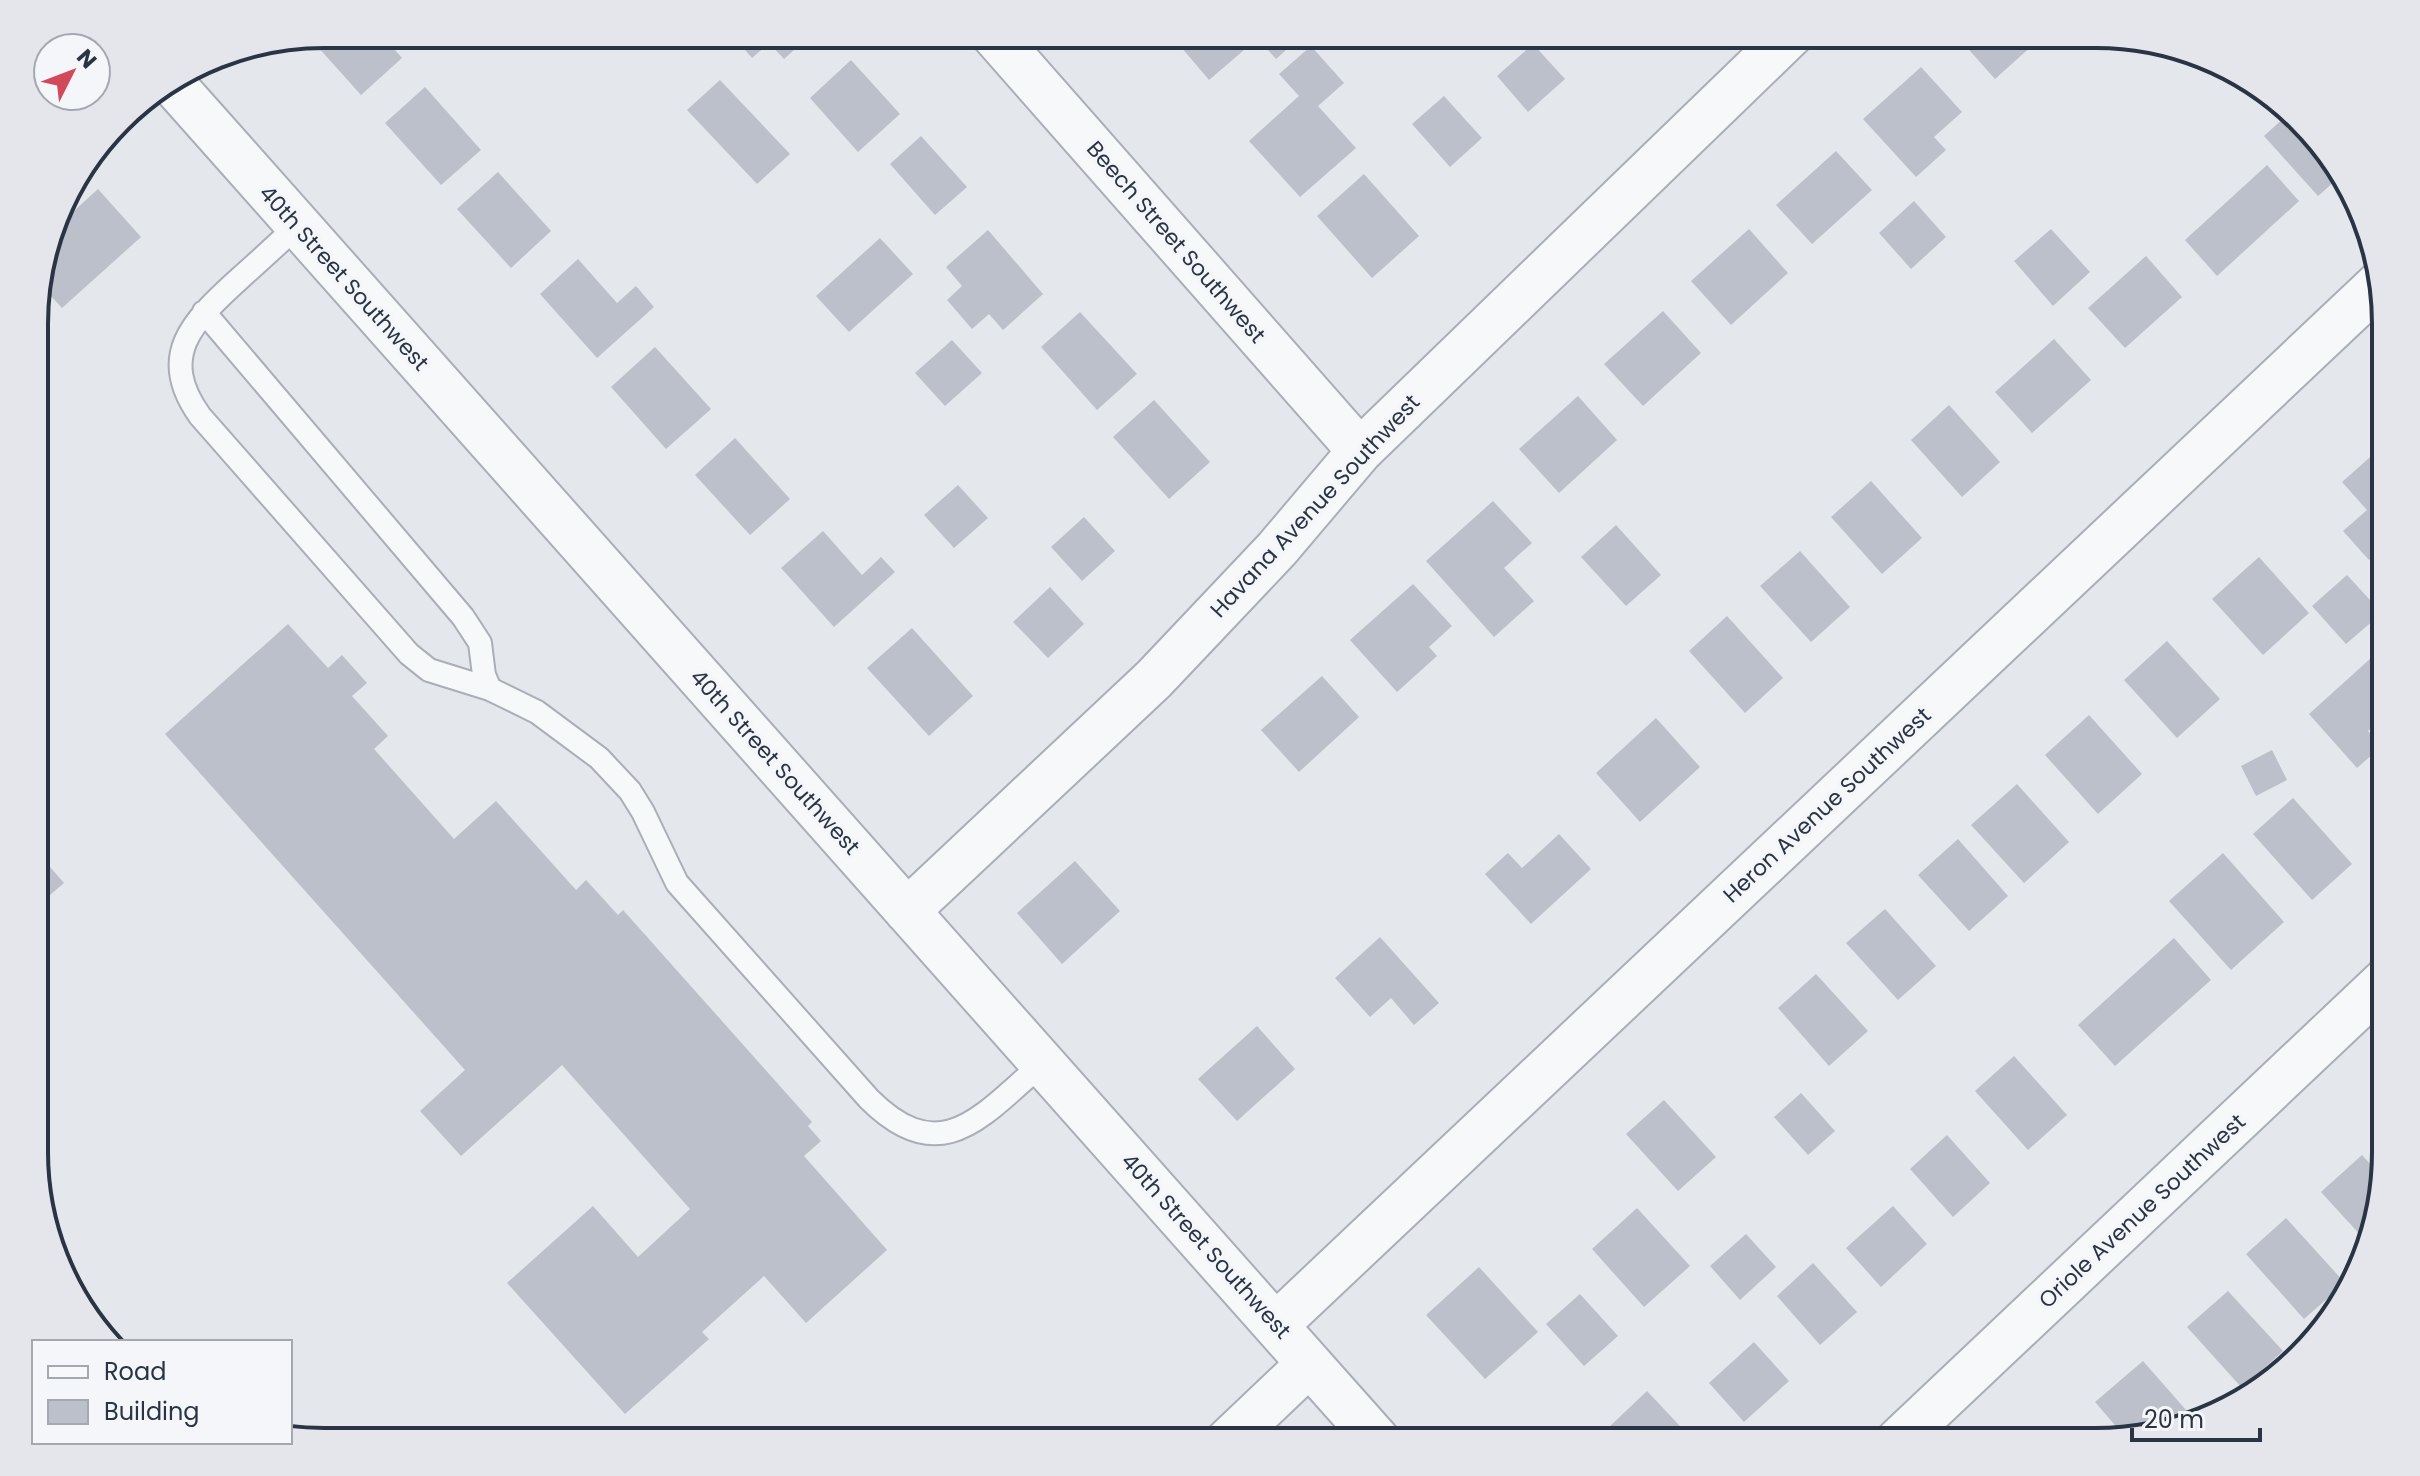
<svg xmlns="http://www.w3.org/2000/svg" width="2420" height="1476" font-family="Poppins,sans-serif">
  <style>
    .building { fill: #bbc0ca }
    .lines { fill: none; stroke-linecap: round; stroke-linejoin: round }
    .service-casing { stroke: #a9aeb7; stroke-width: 26 }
    .minor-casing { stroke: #a9aeb7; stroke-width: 48 }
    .service { stroke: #f7f8fa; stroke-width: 22 }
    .minor { stroke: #f7f8fa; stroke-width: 44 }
    .labels { text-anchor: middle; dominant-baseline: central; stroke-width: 7; stroke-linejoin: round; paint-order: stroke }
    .street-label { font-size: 22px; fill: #2b3445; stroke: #f4f6f9 }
    .rim { fill: none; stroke: #2b3445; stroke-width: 4 }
  </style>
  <rect width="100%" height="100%" fill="#e4e7ec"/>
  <!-- building -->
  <path class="building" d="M324 34H381L402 58 361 95 309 37Z
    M731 34H812L784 59 769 43 752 58Z
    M1170 34H1230L1244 50 1209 80Z
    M1254 34H1304L1276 59Z
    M1613 34H1645L1627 50Z
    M1955 34H2045L1995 79Z
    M1533 44 1565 79 1528 112 1497 76Z
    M1311 46 1344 83 1318 106 1356 148 1300 197 1249 141 1299 96 1279 74Z
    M851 60 900 114 858 152 810 98Z
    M1921 67 1962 112 1934 137 1946 150 1916 177 1863 119Z
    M720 80 790 154 757 184 687 110Z
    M425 87 481 150 441 185 385 123Z
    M1444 96 1482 138 1450 167 1412 124Z
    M2287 115 2343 174 2318 196 2264 136Z
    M921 136 967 187 935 215 890 164Z
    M1836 151 1872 190 1812 244 1776 205Z
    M2267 165 2299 201 2217 276 2185 240Z
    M498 172 551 231 511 268 457 209Z
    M1364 174 1419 236 1372 278 1317 216Z
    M98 189 141 237 62 308 38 282 46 255 58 244 52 237 54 229Z
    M1914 201 1946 237 1911 269 1879 233Z
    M1749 229 1788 273 1731 325 1691 281Z
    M2051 229 2090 272 2053 306 2014 261Z
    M988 230 1043 294 1003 330 989 314 972 329 947 300 962 286 946 267Z
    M880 238 913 274 849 332 816 296Z
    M2146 256 2182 297 2125 348 2088 308Z
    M578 259 617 303 636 286 654 307 597 358 540 294Z
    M1663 311 1701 353 1643 406 1604 364Z
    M1080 312 1137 374 1097 410 1041 347Z
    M2054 339 2091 380 2032 433 1995 392Z
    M952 340 982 373 945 406 915 373Z
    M655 347 711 409 666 449 611 387Z
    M1578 396 1617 440 1559 493 1519 449Z
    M1154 400 1210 462 1169 499 1113 437Z
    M1949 405 2000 462 1962 497 1911 440Z
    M735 438 790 499 750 535 695 475Z
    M2377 451 2385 460V546L2369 560 2343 531 2367 510 2342 482Z
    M1871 481 1922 538 1882 574 1831 517Z
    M958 485 988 518 954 548 924 515Z
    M1493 501 1532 543 1504 568 1534 601 1494 637 1426 561Z
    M1084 517 1115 551 1082 581 1051 547Z
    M1616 525 1661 575 1626 606 1581 557Z
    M823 531 862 575 881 557 895 572 834 627 781 568Z
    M1800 551 1850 607 1811 642 1760 586Z
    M2259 557 2309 613 2263 655 2212 599Z
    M2347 575 2382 613 2346 644 2312 606Z
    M1413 584 1452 626 1429 647 1437 656 1397 692 1350 640Z
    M1050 587 1084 624 1048 658 1013 622Z
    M1727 616 1783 678 1745 713 1689 651Z
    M288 624 328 668 342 655 367 683 352 696 388 736 374 749 454 839 496 801 576 890 586 880 618 915 623 910 812 1122 808 1126 821 1141 804 1156 887 1250 806 1323 764 1276 702 1332 709 1339 625 1414 507 1283 593 1206 638 1257 690 1209 562 1065 461 1156 420 1111 465 1070 165 734Z
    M912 628 973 696 929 736 867 668Z
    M2167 641 2220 699 2177 738 2124 680Z
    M2381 649 2385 654V715L2368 731 2382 746 2357 768 2309 714Z
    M1322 676 1359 717 1299 772 1261 730Z
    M2089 715 2142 774 2098 814 2045 755Z
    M1656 718 1700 767 1640 822 1596 773Z
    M2272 750 2287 780 2256 796 2241 766Z
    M2017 784 2069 842 2024 883 1971 825Z
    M2293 798 2352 864 2312 900 2253 834Z
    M1559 834 1591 869 1531 924 1485 874 1508 853 1522 868Z
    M1958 839 2008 896 1969 931 1918 875Z
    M36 851 64 883 36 907Z
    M2223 853 2284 922 2231 970 2169 901Z
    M1075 861 1120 911 1062 964 1017 913Z
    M1885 909 1936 966 1898 1000 1846 943Z
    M1380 937 1439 1003 1414 1025 1391 998 1370 1017 1335 978Z
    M2174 938 2211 980 2115 1066 2078 1025Z
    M1816 974 1868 1031 1829 1066 1778 1008Z
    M1257 1026 1295 1069 1237 1121 1198 1079Z
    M2014 1056 2067 1115 2028 1150 1975 1091Z
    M1801 1093 1835 1131 1808 1155 1774 1117Z
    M1664 1100 1716 1157 1678 1191 1626 1134Z
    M1947 1135 1990 1183 1953 1217 1910 1169Z
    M2362 1155 2383 1178 2363 1238 2321 1192Z
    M1893 1206 1927 1244 1881 1287 1846 1248Z
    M1637 1208 1690 1266 1644 1307 1592 1249Z
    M2286 1218 2345 1283 2304 1319 2246 1254Z
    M1746 1234 1776 1267 1740 1300 1710 1266Z
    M1813 1263 1857 1312 1820 1345 1777 1296Z
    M1479 1267 1538 1332 1485 1379 1426 1315Z
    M2228 1291 2283 1351 2242 1388 2187 1327Z
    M1580 1294 1618 1336 1584 1366 1546 1324Z
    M1754 1342 1789 1381 1744 1422 1709 1383Z
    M2143 1361 2193 1418 2126 1438 2095 1402Z
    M1647 1391 1695 1442H1621L1608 1428Z"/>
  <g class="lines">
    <defs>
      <path id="service" d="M298 225C278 244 258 262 238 280 192 322 157 356 200 416L409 654 429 670 490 689 537 712 599 758 630 791 643 812 677 883 869 1099C942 1172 983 1114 1043 1063
        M204 312 463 617 480 643 484 675 490 689"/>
      <path id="minor" d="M993 34 1360 451
        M171 82 1379 1442
        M907 911 1154 679 1277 549 1360 451 1791 34
        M1276 1325 2379 284
        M1898 1441 2385 981
        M1227 1442 1309 1364"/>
    </defs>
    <!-- service casing -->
    <use href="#service" class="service-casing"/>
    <!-- minor casing -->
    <use href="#minor" class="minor-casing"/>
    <!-- service -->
    <use href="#service" class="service"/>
    <!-- minor -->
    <use href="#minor" class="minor"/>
  </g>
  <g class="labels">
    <!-- street labels -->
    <g class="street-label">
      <text transform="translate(1176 242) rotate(49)">Beech Street Southwest</text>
      <text transform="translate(344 278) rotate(48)">40th Street Southwest</text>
      <text transform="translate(1315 506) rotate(-47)">Havana Avenue Southwest</text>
      <text transform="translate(775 762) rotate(48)">40th Street Southwest</text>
      <text transform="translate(1827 805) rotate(-43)">Heron Avenue Southwest</text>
      <text transform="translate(2142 1211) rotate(-43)">Oriole Avenue Southwest</text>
      <text transform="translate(1206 1246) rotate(48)">40th Street Southwest</text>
    </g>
  </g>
  <!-- crop -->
  <path d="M0 0H2420V1476H0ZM324 48H2096A276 276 0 0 1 2372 324V1152A276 276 0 0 1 2096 1428H324A276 276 0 0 1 48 1152V324A276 276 0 0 1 324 48Z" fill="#e4e6eb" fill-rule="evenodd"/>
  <path class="rim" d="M324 48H2096A276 276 0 0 1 2372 324V1152A276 276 0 0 1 2096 1428H324A276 276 0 0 1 48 1152V324A276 276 0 0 1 324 48Z"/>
  <!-- legend -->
  <rect x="32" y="1340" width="260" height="104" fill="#f4f6f9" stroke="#a4a8b1" stroke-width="2"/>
  <rect x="48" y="1366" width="40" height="12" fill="#f7f8fa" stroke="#a4a8b1" stroke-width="2"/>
  <text x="104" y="1380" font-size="24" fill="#2b3445">Road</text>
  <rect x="48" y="1400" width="40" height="24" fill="#bbc0ca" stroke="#a4a8b1" stroke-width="2"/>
  <text x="104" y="1420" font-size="24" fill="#2b3445">Building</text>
  <!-- north arrow -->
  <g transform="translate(72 72) rotate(48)"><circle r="38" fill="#f4f6f9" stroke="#a4a8b1" stroke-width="2"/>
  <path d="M0-6L14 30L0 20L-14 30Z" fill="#d1495b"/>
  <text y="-12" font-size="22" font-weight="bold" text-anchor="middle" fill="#2b3445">N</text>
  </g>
  <!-- scale -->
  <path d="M2132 1428v12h128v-12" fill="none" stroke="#2b3445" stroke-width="4"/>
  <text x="2144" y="1428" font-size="24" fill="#2b3445" stroke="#f4f6f9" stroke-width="6" paint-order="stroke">20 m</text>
</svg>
